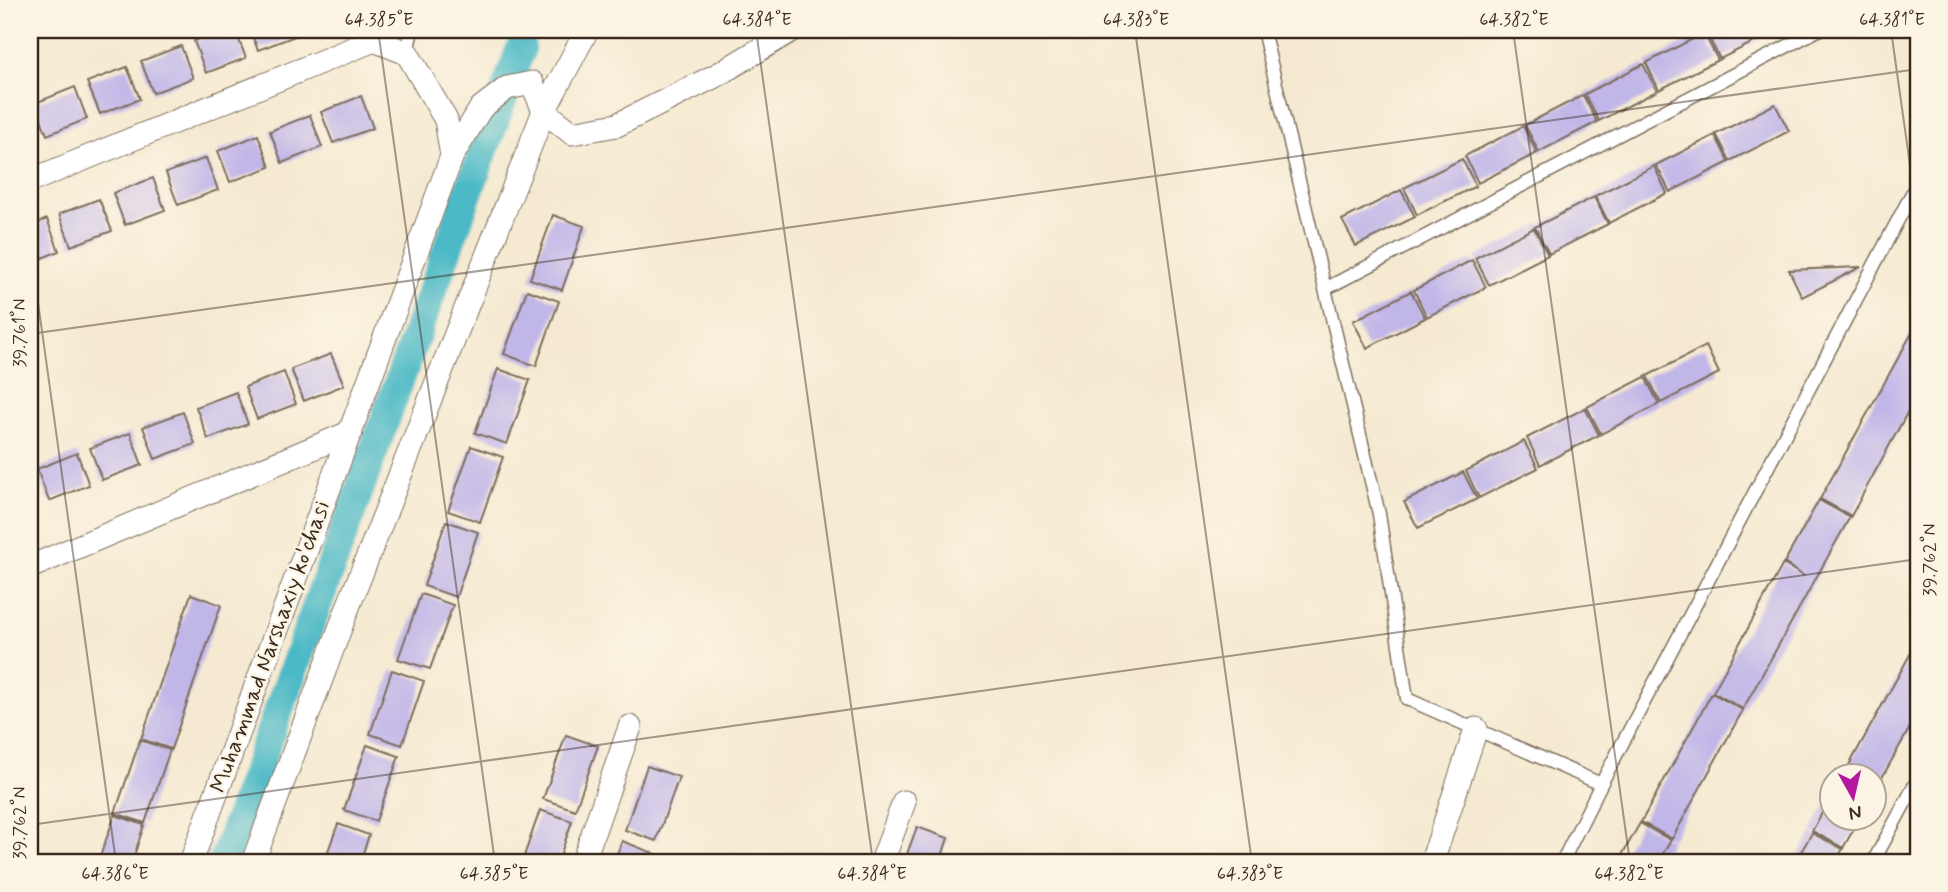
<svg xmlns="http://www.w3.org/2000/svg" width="1948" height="892" font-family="Mynerve,sans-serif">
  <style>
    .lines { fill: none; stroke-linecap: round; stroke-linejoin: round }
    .canal { stroke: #4cb9c6; stroke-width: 30 }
    .building { fill: #c1b6e8 }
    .service-casing { stroke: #7c6d5d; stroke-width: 15 }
    .minor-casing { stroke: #7c6d5d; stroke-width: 25 }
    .service { stroke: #fff; stroke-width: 12 }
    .minor { stroke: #fff; stroke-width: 23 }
    .ticks { fill: none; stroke: #3b2a1e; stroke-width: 2; stroke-opacity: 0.45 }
    .labels { text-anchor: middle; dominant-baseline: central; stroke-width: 5; stroke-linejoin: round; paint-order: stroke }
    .street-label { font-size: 23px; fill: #3b2a1e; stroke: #fcf5e5 }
    .neatline { fill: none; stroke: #3b2a1e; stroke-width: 2.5 }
    .ticks-label { font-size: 18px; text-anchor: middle; fill: #3b2a1e }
  </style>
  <rect width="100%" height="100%" fill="#fcf5e5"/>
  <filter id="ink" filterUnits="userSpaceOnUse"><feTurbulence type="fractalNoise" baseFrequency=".0143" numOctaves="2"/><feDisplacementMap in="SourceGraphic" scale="14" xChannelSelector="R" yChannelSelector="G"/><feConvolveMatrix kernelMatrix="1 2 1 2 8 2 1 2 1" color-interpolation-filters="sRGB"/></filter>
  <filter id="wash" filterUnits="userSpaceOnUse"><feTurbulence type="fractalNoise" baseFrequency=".00686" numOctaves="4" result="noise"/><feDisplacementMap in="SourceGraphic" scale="28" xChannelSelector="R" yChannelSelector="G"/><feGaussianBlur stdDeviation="1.57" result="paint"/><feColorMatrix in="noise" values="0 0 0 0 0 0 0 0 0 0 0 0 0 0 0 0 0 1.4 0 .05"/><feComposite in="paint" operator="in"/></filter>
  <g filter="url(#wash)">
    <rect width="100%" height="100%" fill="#f5ead1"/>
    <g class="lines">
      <!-- canal -->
      <path class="canal" d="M223 862 521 48"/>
    </g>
    <g id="blocks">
      <!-- building -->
      <path class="building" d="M223 30H235L246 58 206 73 194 41Z
        M250 30H296L298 35 258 50Z
        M1711 30H1778L1720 59 1706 32Z
        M1704 33 1718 60 1659 90 1646 63Z
        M181 46 193 78 153 93 141 61Z
        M1643 64 1657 91 1599 121 1585 94Z
        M127 67 140 99 100 114 87 82Z
        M75 87 87 119 47 135 35 103Z
        M1583 95 1597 122 1539 152 1525 125Z
        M361 96 373 128 333 143 321 112Z
        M1775 104 1789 131 1730 161 1716 134Z
        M310 115 322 147 282 163 270 131Z
        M1523 126 1537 153 1478 183 1465 156Z
        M258 135 270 167 230 182 218 151Z
        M1715 135 1729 162 1670 192 1656 165Z
        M206 158 218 190 178 205 166 173Z
        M1462 159 1476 186 1417 215 1404 188Z
        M1654 166 1667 193 1609 223 1595 196Z
        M153 178 165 210 125 225 113 193Z
        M1401 190 1415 217 1356 246 1342 220Z
        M1594 197 1608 224 1549 254 1535 227Z
        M99 199 112 231 71 246 59 214Z
        M553 215 584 226 562 290 530 279Z
        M47 219 59 251 30 263V226Z
        M1534 228 1548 255 1489 285 1475 258Z
        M1472 260 1486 287 1427 317 1414 290Z
        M1861 267 1802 297 1789 270Z
        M527 290 559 301 536 366 504 354Z
        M1411 291 1425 318 1367 348 1353 321Z
        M1918 322V393L1851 516 1820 499Z
        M1706 346 1719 373 1661 403 1647 376Z
        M331 354 344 385 304 401 291 369Z
        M498 369 530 380 507 444 475 433Z
        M284 372 296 404 257 419 245 387Z
        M1645 377 1659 404 1601 434 1587 407Z
        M236 392 248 424 208 439 196 407Z
        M1585 408 1599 435 1540 465 1527 438Z
        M183 412 195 444 155 459 143 427Z
        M130 433 142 465 102 480 90 448Z
        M1524 441 1538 468 1479 498 1466 471Z
        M471 446 503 457 480 522 448 511Z
        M77 453 89 485 49 501 37 469Z
        M1463 472 1477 499 1418 528 1404 502Z
        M1819 500 1850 517 1743 709 1713 692 1783 564 1804 576 1784 563Z
        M446 521 478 532 456 597 424 586Z
        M191 594 221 605 171 749 141 739Z
        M421 594 453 605 430 669 398 659Z
        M1918 640V713L1879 783 1874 781V776H1867L1848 767Z
        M392 670 424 681 402 745 370 734Z
        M1712 693 1743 710 1672 839 1641 822Z
        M566 735 598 746 575 810 543 799Z
        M140 740 170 750 145 823 115 813Z
        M367 745 399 756 376 821 344 810Z
        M647 766 679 777 656 841 625 830Z
        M1832 795V818H1860L1843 848 1812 831Z
        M540 810 572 821 558 862H522Z
        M115 815 144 825 132 862H98Z
        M1640 823 1671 840 1658 862H1618Z
        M338 824 369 835 360 862H324Z
        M917 827 948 838 940 862H904Z
        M1812 833 1843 849 1835 862H1795Z
        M622 841 653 853 650 862H614Z"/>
    </g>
  </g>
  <g filter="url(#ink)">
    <use href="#blocks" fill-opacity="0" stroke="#7c6d5d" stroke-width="2"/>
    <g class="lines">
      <defs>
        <path id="service" d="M1263 30 1379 514 1407 699 1601 784
          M407 53 412 30
          M1325 289 1818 30
          M1562 862 1601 784 1918 182
          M1873 862 1918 779"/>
        <path id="minor" d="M30 181 374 40 407 53 446 120 452 156
          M30 567 351 432
          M191 862 452 156 481 108 507 88 532 83 544 111 572 133 617 125 719 74 792 30
          M253 862 348 607 544 111 587 30
          M583 862 630 727
          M882 862 904 802
          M1432 862 1476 729"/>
      </defs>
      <!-- service casing -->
      <use href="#service" class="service-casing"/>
      <!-- minor casing -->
      <use href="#minor" class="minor-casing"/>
      <!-- service -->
      <use href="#service" class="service"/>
      <!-- minor -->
      <use href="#minor" class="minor"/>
    </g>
  </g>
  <!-- ticks -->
  <path class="ticks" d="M378 30 495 862M756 30 873 862M1135 30 1252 862M1513 30 1630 862M1891 30 1918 222M30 245 116 862M30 334 1918 69M30 825 1918 559"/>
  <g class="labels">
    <!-- street labels -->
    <g class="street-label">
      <text transform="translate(271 647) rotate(-70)">Muhammad Narshaxiy ko'chasi</text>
    </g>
  </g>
  <!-- margin -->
  <rect width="1948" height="892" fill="none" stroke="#fcf5e5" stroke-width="77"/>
  <!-- north arrow -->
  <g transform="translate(1853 797) rotate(172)"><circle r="33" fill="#fcf5e5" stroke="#afa495" stroke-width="2"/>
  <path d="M0-5L12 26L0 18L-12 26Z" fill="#b5179e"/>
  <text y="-10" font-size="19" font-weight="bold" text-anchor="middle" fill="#3b2a1e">N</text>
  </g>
  <rect x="38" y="38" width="1872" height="816" class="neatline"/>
  <g class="ticks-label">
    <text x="379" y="25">64.385°E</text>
    <text x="757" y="25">64.384°E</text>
    <text x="1136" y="25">64.383°E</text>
    <text x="1514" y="25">64.382°E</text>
    <text x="1892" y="25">64.381°E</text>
    <text transform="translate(19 333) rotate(-90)" y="6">39.761°N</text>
    <text transform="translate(1929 560) rotate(-90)" y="6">39.762°N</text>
    <text transform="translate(19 823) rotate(-90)" y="6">39.762°N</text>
    <text x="115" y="879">64.386°E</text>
    <text x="494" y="879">64.385°E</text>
    <text x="872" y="879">64.384°E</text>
    <text x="1250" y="879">64.383°E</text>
    <text x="1629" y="879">64.382°E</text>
  </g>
</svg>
